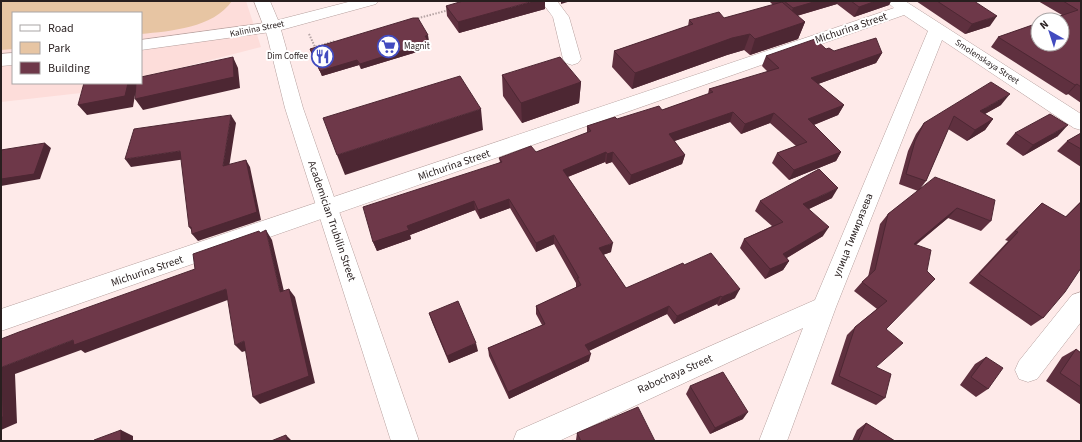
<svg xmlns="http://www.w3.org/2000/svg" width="1082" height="442" font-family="'Source Sans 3',sans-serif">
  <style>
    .built { fill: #fdddda }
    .green { fill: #e7c5a3 }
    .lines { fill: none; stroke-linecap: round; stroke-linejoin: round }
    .minor-casing { stroke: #b6a09e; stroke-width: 1 }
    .major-casing { stroke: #b6a09e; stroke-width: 1 }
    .path { stroke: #b5a4a4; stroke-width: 2; stroke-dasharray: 1.5 1.5; stroke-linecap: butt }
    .minor { fill: #fff; fill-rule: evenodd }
    .major { fill: #fff; fill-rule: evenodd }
    .wall { fill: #5f303f }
    .shaded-wall { fill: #4d2733 }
    .building { fill: #6e3849; stroke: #4d2733 }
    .labels { text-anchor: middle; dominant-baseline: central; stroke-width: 4; stroke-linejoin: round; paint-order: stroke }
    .far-street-label { font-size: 9px; fill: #281f1f; stroke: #fff }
    .far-poi-label { font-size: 9px; fill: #281f1f; stroke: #fff; text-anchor: start }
    .street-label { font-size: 11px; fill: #281f1f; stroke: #fff }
  </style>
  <rect width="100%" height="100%" fill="#feeae9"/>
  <!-- built -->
  <path class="built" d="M1 1H246L261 47 141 78V13H13V83H123L90 92 1 102Z"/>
  <!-- green -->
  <path class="green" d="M1 1H232C213 28 171 31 141 34V13H13V49L1 50Z"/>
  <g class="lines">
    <defs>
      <path id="minor" d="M541 1H557L569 17 581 59 578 63 572 65 566 63 563 59 553 17Z
        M886 1H905L1081 114V130L1074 128 942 40 836 307 787 441H759L803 328 559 441H513L517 431 815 300 928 31 904 15 1 331V309L894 8Z
        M272 22 278 23 280 27 278 31 141 50V40Z
        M13 53V65L1 66V54Z
        M1081 292V322L1037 379 1028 382 1019 379 1015 370 1019 361 1072 295Z"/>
      <path id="major" d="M254 1H270L278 20 352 1H378L376 4 281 30 303 108 419 441H391L285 108 267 35Z"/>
    </defs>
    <!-- minor casing -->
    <use href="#minor" class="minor-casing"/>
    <!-- major casing -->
    <use href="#major" class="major-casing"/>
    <!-- path -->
    <path class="path" d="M415 19 449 10
      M309 34 315 47 335 41"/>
    <!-- minor -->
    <use href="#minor" class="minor"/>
    <!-- major -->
    <use href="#major" class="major"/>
  </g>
  <!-- wall -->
  <path class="wall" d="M769 1H891L889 5 854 17 837 4 797 16 805 22 798 39 750 55 744 50 727 55 632 89 612 67 614 51 688 26 689 20 724 18 773 5Z
    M916 1H974L990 26 965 34Z
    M1038 1H1081V103L1068 94 1066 95 991 47 998 37 1062 15Z
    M446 6 545 9 459 33 447 16Z
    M428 41 430 48 361 69 359 65 322 76 310 49 429 41Z
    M826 49 834 51 882 53 876 63 818 84 844 105 838 115 814 125 841 152 836 161 789 180 772 163 777 153 796 146 770 123 741 134 730 122 674 141 685 155 682 164 629 185 612 162 606 164 605 162 568 177 611 252 603 255 626 288 684 265 735 298 718 306 717 304 674 324 667 314 589 351V361L509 399 489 356 488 348 542 325 536 314V306L576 288V283L554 244 536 252 510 208 480 219 475 210 410 235 411 239 377 251 373 242 500 162 499 158 536 152 587 133V126L662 110 708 94 709 89 768 72 762 66 766 56Z
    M502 75 581 82 579 103 522 123 503 96Z
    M1001 105 985 114 993 119 985 130 967 141 948 129 926 181 920 189 991 221 981 231 948 218 916 245 886 329 876 367 885 398 876 405 831 384 847 335 855 327 877 309 854 291 862 282 868 277 880 224 888 214 918 191 899 184 908 151 916 134 924 123Z
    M1015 133 1058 136 1023 156 1006 144Z
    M1081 133V167L1057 151 1067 141Z
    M832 198 809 209 823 236 787 258 789 261 783 270 765 279 740 248 744 239 772 226 755 211 760 201Z
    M1081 201V268L1043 318 1031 326 969 283 1008 241 1005 240 1042 203 1065 217Z
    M429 313 478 351 449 363 432 322Z
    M1076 349 1081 353V405L1046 381 1062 357Z
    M986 357 988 389 976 397 960 385 975 364Z
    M690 386 743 419 710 434 686 394Z
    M866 423 895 441H852L857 430Z
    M577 433 655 441H577L576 440Z"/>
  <!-- shaded-wall -->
  <path class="shaded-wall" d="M534 1H545V9L459 33 458 22Z
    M561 1H571L561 4Z
    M817 1H838L837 4 789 18 793 8Z
    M876 1H891L889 5 854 17 859 7Z
    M997 16 990 26 965 34 972 24Z
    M805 22 798 39 750 55 755 39Z
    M750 34 744 50 727 55 632 89 635 73 732 38Z
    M428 35 429 41 426 42 425 36Z
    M429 42 430 48 361 69 360 64Z
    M882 53 876 63 807 88 811 78Z
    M233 57 238 68 240 88 143 110 135 99Z
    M357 60 359 65 322 76 320 71Z
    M581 82 579 103 522 123 521 103Z
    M128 83H137L133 107 87 115 78 105Z
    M1077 84 1068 94 1066 95 1075 85Z
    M1010 94 1001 105 972 121 980 111Z
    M844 105 838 115 803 129 808 119Z
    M481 109 483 130 345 175 337 155Z
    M733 112 730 122 666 144 669 134Z
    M774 113 770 123 741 134 745 124Z
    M231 115 236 123 228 174 223 166Z
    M993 119 985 130 967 141 975 130Z
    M1068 125 1058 136 1023 156 1033 145Z
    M45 143 51 148 40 179 1 186V179Z
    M180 151 186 159 131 167 125 159Z
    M606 152 605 162 562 179 563 170Z
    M613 152 612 162 606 164 607 154Z
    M841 152 836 161 789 180 794 170Z
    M685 155 682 164 629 185 631 175Z
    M246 160 250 167 261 220 198 241 192 234 194 233 189 227Z
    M838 188 832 198 798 214 803 204Z
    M509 199 510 208 480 219 478 210Z
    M474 201 475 210 410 235 411 239 377 251 373 242 407 226Z
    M957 208 948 218 905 253 914 244Z
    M829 227 823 236 778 263 783 254Z
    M266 230 272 240 286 300 280 292Z
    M554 235V244L536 252V243Z
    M613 243 611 252 597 257 599 248Z
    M789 261 783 270 765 279 770 269Z
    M226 289 233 298 85 353 81 350 15 374 17 423 1 430 2 367 73 340Z
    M289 289 295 297 315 383 260 404 253 397Z
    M740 289 735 298 718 306 722 297Z
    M721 296 717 304 674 324 677 316Z
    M669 306 667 314 584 353 585 345Z
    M244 341 252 349 242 352 235 345Z
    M476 343 478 351 449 363 447 356Z
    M591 354 589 361 509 399 508 392Z
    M748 412 743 419 710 434 715 428Z
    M121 430 133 436V441H121Z
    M286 435 292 441H287Z"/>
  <!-- building -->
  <path class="building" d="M463 1H534L458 22 446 6Z
    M784 1H817L793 8Z
    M851 1H876L859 7Z
    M937 1H974L997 16 972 24Z
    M1063 1H1081V87L1077 84 1075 85 998 37 1038 23V44H1062V20H1048L1078 10Z
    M782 2 805 22 755 39 750 34 732 38 635 73 614 51 693 24 689 20 719 12 724 18Z
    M413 18H418L428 35 425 36 429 42 360 64 357 60 320 71 310 49Z
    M876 38 882 53 811 78 844 105 808 119 841 152 794 170 777 153 807 142 774 113 745 124 733 112 669 134 685 155 631 175 613 152 607 154 606 152 563 170 613 243 599 248 626 288 683 263 684 265 711 253 740 289 722 297 721 296 677 316 669 306 585 345 591 354 508 392 488 348 545 324 536 306 581 285 577 278H579L554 235 536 243 509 199 478 210 474 201 407 226 409 230 373 242 363 207 502 162 499 158 531 146 536 152 591 131 587 126 615 117 617 119 659 106 662 110 713 92 709 89 779 68 766 56 815 39 826 49 829 48 834 51Z
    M233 57 234 77 135 99 136 83H141V77Z
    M560 57 581 82 521 103 502 75Z
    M460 76 481 109 337 155 323 118Z
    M991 82 1010 94 980 111 993 119 975 130 954 116 926 181 906 174 915 141 924 123Z
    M84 83H128L125 96 78 105Z
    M1050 114 1068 125 1033 145 1015 133Z
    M231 115 223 166 246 160 257 212 192 234 191 227H189L180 151 125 159 134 129Z
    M1081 133V149L1067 141Z
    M45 143 34 174 1 179V150Z
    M819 169 838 188 803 204 829 227 783 254 789 261 770 269 744 239 783 222 760 201Z
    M935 177 995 200 991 221 957 208 914 244 931 250 927 271 935 279 886 329 903 343 876 367 891 374 885 398 839 376 855 327 887 301 862 282 875 270 888 214Z
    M1081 202V268L1065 292 1043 318 979 274 1018 232 1015 231 1042 203 1066 217Z
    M266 230 280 292 289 289 309 376 253 397 244 341 235 345 226 289 74 345 73 340 2 367 3 417H1V339L19 332 195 269 193 254 259 231 260 233Z
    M458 301 476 343 447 356 429 313Z
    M1076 349 1081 353V387L1060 373Z
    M986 357 1003 368 988 389 971 377Z
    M723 372 748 412 715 428 690 386Z
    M638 407 655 441H581L577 433Z
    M866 423 895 441H858Z
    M121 430V441H94V440Z
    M286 435 287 441H271Z"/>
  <!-- icons -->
  <defs>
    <symbol id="supermarket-ring" viewBox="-11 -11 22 22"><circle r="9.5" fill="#fff" stroke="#424bbf" stroke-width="1.5"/><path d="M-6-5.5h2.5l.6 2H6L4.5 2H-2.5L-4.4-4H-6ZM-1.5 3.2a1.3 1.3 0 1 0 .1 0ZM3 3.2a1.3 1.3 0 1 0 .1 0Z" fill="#424bbf"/></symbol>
    <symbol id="restaurant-ring" viewBox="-11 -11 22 22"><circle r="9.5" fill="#fff" stroke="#424bbf" stroke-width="1.5"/><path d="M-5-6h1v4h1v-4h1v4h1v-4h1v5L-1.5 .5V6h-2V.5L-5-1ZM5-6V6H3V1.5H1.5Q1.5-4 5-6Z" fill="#424bbf"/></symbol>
  </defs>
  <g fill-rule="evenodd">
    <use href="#supermarket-ring" x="376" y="34" width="25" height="25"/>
    <use href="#restaurant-ring" x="310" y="44" width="25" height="25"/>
  </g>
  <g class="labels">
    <!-- far-street labels -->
    <g class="far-street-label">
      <text transform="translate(257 29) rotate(-11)">Kalinina Street</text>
      <text transform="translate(987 62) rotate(33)">Smolenskaya Street</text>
    </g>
    <!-- far-poi labels -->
    <g class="far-poi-label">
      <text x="404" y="46">Magnit</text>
      <text x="308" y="56" text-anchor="end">Dim Coffee</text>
    </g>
    <!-- street labels -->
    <g class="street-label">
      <text transform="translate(851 28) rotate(-19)">Michurina Street</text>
      <text transform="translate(454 165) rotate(-19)">Michurina Street</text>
      <text transform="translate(332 221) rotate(71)">Academician Trubilin Street</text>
      <text transform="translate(853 235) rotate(-68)">улица Тимирязева</text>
      <text transform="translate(147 271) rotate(-19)">Michurina Street</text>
      <text transform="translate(675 374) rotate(-24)">Rabochaya Street</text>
    </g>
  </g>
  <!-- border -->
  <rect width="1082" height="442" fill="none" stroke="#281f1f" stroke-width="4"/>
  <!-- legend -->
  <rect x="12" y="12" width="130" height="72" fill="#ffffff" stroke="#a9a5a5"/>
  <rect x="20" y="25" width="20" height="6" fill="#ffffff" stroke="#a9a5a5"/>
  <text x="48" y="32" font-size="12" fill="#281f1f">Road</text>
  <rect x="20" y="42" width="20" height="12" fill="#e7c5a3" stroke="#a9a5a5"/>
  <text x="48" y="52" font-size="12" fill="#281f1f">Park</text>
  <rect x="20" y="62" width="20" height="12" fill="#6e3849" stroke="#a9a5a5"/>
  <text x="48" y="72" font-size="12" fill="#281f1f">Building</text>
  <!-- north arrow -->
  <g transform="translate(1050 32) rotate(321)"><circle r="19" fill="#ffffff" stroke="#a9a5a5"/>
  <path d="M0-3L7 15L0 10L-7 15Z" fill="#424bbf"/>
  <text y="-6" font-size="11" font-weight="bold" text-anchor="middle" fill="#281f1f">N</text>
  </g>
</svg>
